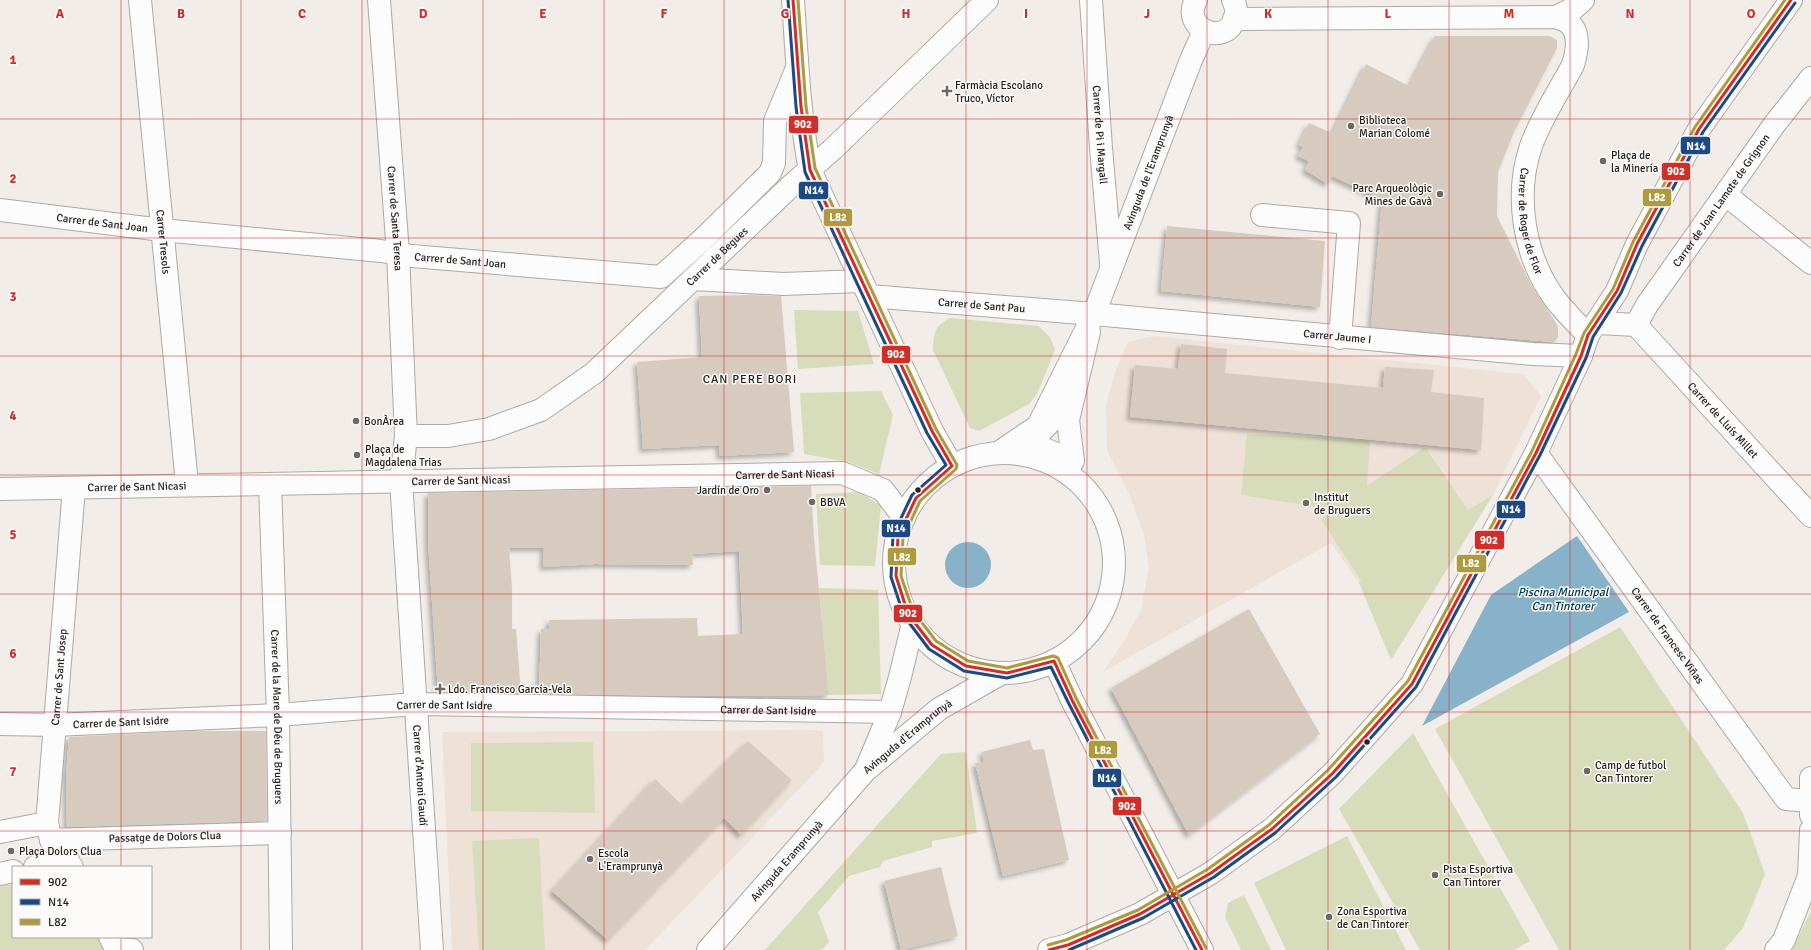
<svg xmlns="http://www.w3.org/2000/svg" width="1811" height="950" font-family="Signika,sans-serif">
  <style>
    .built { fill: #eee2d8 }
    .green { fill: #d7dcba }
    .water { fill: #88b2c9 }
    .building { fill: #d7cbc0; filter: url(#shadow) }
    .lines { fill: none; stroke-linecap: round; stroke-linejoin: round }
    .minor-casing { stroke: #ada9a5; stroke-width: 24 }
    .minor { stroke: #fdfcfc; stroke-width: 22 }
    .bus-1-casing { stroke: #fdfbf9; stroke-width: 6 }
    .bus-2-casing { stroke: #fdfbf9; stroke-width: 6 }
    .bus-3-casing { stroke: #fdfbf9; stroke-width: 6 }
    .bus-1 { stroke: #d02e26; stroke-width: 3 }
    .bus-2 { stroke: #1c4883; stroke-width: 3 }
    .bus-3 { stroke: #af9a3e; stroke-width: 3 }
    .grid { fill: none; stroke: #d62828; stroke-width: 1; stroke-opacity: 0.55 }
    .poi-dot { fill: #6d6865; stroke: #fdfbf9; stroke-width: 1.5 }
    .bus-dot { fill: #25211e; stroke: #fdfbf9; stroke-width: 1.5 }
    .labels { text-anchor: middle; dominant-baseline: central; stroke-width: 3; stroke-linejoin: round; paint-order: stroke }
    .poi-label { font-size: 11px; fill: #25211e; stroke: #fdfbf9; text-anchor: start }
    .street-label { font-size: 11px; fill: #25211e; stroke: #fdfbf9 }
    .neighbourhood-label { font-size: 12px; letter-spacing: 1px; fill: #25211e; stroke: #fdfbf9 }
    .water-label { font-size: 12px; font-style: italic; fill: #00364f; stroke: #fdfbf9 }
    .grid-label { font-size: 13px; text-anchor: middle; font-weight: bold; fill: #d62828; stroke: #fdfbf9; stroke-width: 3; stroke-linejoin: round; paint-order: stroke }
    .line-badge { stroke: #fdfbf9; stroke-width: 1.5 }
    .badge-label { font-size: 11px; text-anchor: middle; font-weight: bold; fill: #fff }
  </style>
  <defs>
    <filter id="shadow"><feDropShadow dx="-3.5" dy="3.5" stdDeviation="2" flood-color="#0004"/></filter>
  </defs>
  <rect width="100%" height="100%" fill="#f2ede8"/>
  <!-- built -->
  <path class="built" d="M1154 336 1523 374 1541 396 1493 495 1359 583 1331 543 1103 672 1124 641 1141 610 1149 567 1144 534 1129 494 1107 450 1106 405 1116 369 1128 342Z
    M815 730 823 731 824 761 819 768 645 950H452L442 732Z"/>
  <!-- green -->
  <path class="green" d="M794 310 858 311 874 364 798 369Z
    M950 318 1038 326 1050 337 1055 350 1037 394 1029 404 979 431 970 428 933 350C934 332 934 327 950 318Z
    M881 391 893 415 879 474 848 462 804 454 800 393Z
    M1247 434 1370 440 1367 486 1425 447 1468 510 1493 495 1391 660 1359 583 1361 581 1321 519 1340 507H1318L1241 495Z
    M859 492 881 506 875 566 820 565 816 494Z
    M819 588 878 590 881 694 829 695Z
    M1620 627 1743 813 1765 874 1743 928 1724 950H1559L1435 729Z
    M1413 733 1530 941 1514 950H1420L1339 809Z
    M593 742 595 813 471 811V743Z
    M966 752 977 833 932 841V847L883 861 880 867 849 876 818 912 829 942 822 950H765L941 754Z
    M1347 836 1406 950H1286L1254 883Z
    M539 838 545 950H479L472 841Z
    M13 884V937H98L106 950H0V886Z
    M1244 895 1271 950H1241L1225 917 1228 903Z
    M1811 911V950H1792L1810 913Z"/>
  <!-- water -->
  <path class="water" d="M1577 536 1629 612 1422 726 1491 595Z
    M945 565a23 23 0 1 1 46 0a23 23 0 1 1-46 0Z"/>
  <!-- building -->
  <path class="building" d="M1435 36H1550L1557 40V48L1514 132 1498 172 1497 216 1533 288 1558 326V337L1554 342 1371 327 1382 199 1332 176 1328 184 1305 170 1309 161 1298 156 1303 147 1299 145 1309 123 1332 133 1366 64 1409 86Z
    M1167 226 1325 241 1320 307 1161 291Z
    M750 295 781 296 794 452 720 456 719 445 643 449 637 362 702 357 699 296Z
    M1181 344 1227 349 1225 373 1383 388 1385 367 1434 370 1431 392 1484 398 1481 450 1130 417 1135 365 1178 369Z
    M811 486 814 538 829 695 704 696 539 694 541 629H549V620L697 618 698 636 743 634 739 551 692 554 693 565 595 564 543 567 544 548H509L512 588V629H516L521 693 438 692 428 541V493Z
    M1249 609 1320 734 1189 835 1111 688Z
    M189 731H266L267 821 67 827 66 776 69 737Z
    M1030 740 1033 750 1044 749 1069 860 1003 876 975 763 984 762 982 752Z
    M748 741 792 780 741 835 724 818 608 940 552 891 655 779 682 805Z
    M941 867 958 936 901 950 884 881Z"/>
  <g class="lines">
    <defs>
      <g id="minor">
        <path id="s1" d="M140 0 187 484"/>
        <path id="s2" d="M379 0 398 253 406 436 401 481 432 950"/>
        <path d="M793 0C797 57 799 114 810 170L932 431 952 466"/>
        <path id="s3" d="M1091 0 1101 148 1111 263"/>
        <path d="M1196 0C1180 29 1226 48 1235 18 1237 12 1236 6 1233 0"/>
        <path d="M1556 17 1574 8 1583 0"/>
        <path id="s4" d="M1234 19 1556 17C1560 19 1565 20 1568 22 1581 33 1577 51 1573 65 1559 91 1541 118 1531 146 1514 196 1524 257 1555 299 1565 312 1577 324 1588 335"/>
        <path d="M1726 195 1811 263"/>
        <path id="s5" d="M0 210 162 230 381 251 412 256 661 277 702 240 770 173 774 163 775 121 797 68"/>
        <path d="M1262 215 1349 223 1340 338"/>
        <path d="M693 279 783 284 861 281"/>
        <path id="s6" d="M869 296 1094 314 1533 354 1581 356"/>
        <path d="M1598 323 1636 325"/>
        <path id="s7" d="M1636 325 1647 305 1774 125 1811 78"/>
        <path id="s8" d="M1636 325 1811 516"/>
        <path d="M1089 332 1068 420 1073 461 1030 443 1054 418Z"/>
        <path id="s9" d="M406 436H448L489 429 541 410 594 373 793 184 833 149 987 0"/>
        <path id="s10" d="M998 453 1038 426 1094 314 1191 60 1204 31"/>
        <path id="s11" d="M1536 453 1786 799 1810 801"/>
        <circle cx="1004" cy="563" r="110"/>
        <path id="s12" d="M270 484 278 715 281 950"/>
        <path id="s13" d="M0 489 842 473 883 490 904 518"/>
        <path d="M1054 661 1072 700 1202 950"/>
        <path id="s14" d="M0 724 54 725 278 715 415 704 890 712"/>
        <path d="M867 767 890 712 900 677 913 623"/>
        <path d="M1811 815V778"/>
        <path d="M0 832 47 823"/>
        <path id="s15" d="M51 840 280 833"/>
        <path d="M35 867 68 860"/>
        <path id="s16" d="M72 867 51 840 47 823 74 488"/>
        <path d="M0 874 13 871"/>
        <path d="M110 937 116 949 132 950"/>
        <path id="s17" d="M708 950 865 771 939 709 1002 673"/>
        <path d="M1049 950 1068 945 1140 914 1211 873 1272 829 1332 774 1412 684 1536 453 1581 356 1588 335 1617 291 1637 244 1699 129 1791 0"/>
        <path d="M1776 950 1784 940 1809 876 1811 830"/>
      </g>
    </defs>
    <!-- minor casing -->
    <use href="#minor" class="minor-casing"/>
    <!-- minor -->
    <use href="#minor" class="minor"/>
    <defs>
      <path id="bus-1" d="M793 0 801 107 810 170 932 431 952 466
        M952 466 916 498 898 536 896 576 908 614 932 645 966 666 1007 673 1054 661
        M1054 661 1072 700 1202 950
        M1049 950 1068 945 1140 914 1211 873 1272 829 1332 774 1412 684 1536 453 1581 356 1588 335 1617 291 1637 244 1699 129 1791 0"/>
      <path id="bus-2" d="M788 0 796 107 805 172 927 433 946 465 912 495 893 535 891 577 904 616 929 649 964 671 1007 678 1051 667 1068 702 1196 950
        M1069 950 1143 918 1214 877 1275 833 1336 777 1416 687 1540 455 1586 358 1593 337 1621 293 1642 246 1703 132 1795 3"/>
      <path id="bus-3" d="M798 0 806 106 815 168 936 429 957 465 956 469 920 501 903 538 901 576 913 611 936 641 968 661 1007 668 1053 656 1058 658 1076 698 1206 948
        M1048 945 1066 940 1138 910 1208 869 1269 825 1328 770 1408 681 1532 451 1576 354 1584 333 1613 289 1633 242 1695 127 1785 0"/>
    </defs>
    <!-- bus-1 casing -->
    <use href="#bus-1" class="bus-1-casing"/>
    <!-- bus-2 casing -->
    <use href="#bus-2" class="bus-2-casing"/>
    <!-- bus-3 casing -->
    <use href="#bus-3" class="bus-3-casing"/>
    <!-- bus-1 -->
    <use href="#bus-1" class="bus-1"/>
    <!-- bus-2 -->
    <use href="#bus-2" class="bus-2"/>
    <!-- bus-3 -->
    <use href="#bus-3" class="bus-3"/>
  </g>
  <!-- grid -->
  <path class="grid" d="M121 0V867M241 0V950M362 0V950M483 0V950M604 0V950M724 0V950M845 0V950M966 0V950M1087 0V950M1207 0V950M1328 0V950M1449 0V950M1570 0V950M1690 0V950M0 119H1811M0 238H1811M0 356H1811M0 475H1811M0 594H1811M0 712H1811M0 831H1811M121 937V950"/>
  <!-- markers -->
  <g class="poi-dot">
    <path d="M945 85h4v4h4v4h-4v4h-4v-4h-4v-4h4z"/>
    <circle cx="1351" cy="126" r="4"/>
    <circle cx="1603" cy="161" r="4"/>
    <circle cx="1440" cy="194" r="4"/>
    <circle cx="356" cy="421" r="4"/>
    <circle cx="357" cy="455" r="4"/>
    <circle cx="767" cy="490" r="4"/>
    <circle cx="812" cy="502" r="4"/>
    <circle cx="1306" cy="503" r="4"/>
    <path d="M438 683h4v4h4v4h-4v4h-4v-4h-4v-4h4z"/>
    <circle cx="1587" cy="771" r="4"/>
    <circle cx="11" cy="851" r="4"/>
    <circle cx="590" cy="859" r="4"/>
    <circle cx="1435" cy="875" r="4"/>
    <circle cx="1329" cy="917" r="4"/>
  </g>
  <g class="bus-dot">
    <circle cx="918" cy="490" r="3.5"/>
    <circle cx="1367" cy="742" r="3.5"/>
  </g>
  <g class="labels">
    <!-- poi labels -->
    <g class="poi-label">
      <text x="955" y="85">Farmàcia Escolano<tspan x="955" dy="13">Truco, Víctor</tspan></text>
      <text x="1359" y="120">Biblioteca<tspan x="1359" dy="13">Marian Colomé</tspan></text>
      <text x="1611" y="155">Plaça de<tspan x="1611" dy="13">la Minería</tspan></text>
      <text x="1432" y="188" text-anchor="end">Parc Arqueològic<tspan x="1432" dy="13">Mines de Gavà</tspan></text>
      <text x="364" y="421">BonÀrea</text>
      <text x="365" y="449">Plaça de<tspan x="365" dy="13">Magdalena Trias</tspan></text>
      <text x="759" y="490" text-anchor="end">Jardín de Oro</text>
      <text x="1314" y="497">Institut<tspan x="1314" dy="13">de Bruguers</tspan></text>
      <text x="820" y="502">BBVA</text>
      <text x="448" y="689">Ldo. Francisco García-Vela</text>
      <text x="1595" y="765">Camp de futbol<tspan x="1595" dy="13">Can Tintorer</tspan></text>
      <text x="19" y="851">Plaça Dolors Clua</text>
      <text x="598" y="853">Escola<tspan x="598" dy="13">L'Eramprunyà</tspan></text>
      <text x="1443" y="869">Pista Esportiva<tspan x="1443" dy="13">Can Tintorer</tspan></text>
      <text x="1337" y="911">Zona Esportiva<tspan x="1337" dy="13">de Can Tintorer</tspan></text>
    </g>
    <!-- street labels -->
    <g class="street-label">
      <text stroke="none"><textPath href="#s3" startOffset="135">Carrer de Pi i Margall</textPath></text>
      <text stroke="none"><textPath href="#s10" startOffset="325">Avinguda de l'Eramprunyà</textPath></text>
      <text stroke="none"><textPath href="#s7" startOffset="151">Carrer de Joan Lamote de Grignon</textPath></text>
      <text stroke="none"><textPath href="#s2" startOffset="219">Carrer de Santa Teresa</textPath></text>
      <text stroke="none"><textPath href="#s4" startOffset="549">Carrer de Roger de Flor</textPath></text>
      <text stroke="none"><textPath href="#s5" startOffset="103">Carrer de Sant Joan</textPath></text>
      <text stroke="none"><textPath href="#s1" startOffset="243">Carrer Tresols</textPath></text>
      <text stroke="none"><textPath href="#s9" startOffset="373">Carrer de Begues</textPath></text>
      <text stroke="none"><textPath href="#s5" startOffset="463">Carrer de Sant Joan</textPath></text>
      <text stroke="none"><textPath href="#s6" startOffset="113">Carrer de Sant Pau</textPath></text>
      <text stroke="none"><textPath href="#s6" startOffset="470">Carrer Jaume I</textPath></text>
      <text stroke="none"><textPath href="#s8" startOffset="129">Carrer de Lluís Millet</textPath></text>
      <text stroke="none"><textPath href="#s13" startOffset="785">Carrer de Sant Nicasi</textPath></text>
      <text stroke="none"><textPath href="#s13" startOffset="461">Carrer de Sant Nicasi</textPath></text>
      <text stroke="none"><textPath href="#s13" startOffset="137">Carrer de Sant Nicasi</textPath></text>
      <text stroke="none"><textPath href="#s11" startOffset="225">Carrer de Francesc Viñas</textPath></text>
      <text stroke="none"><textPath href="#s16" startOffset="198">Carrer de Sant Josep</textPath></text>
      <text stroke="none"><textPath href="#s14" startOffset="445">Carrer de Sant Isidre</textPath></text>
      <text stroke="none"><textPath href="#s14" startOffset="769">Carrer de Sant Isidre</textPath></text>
      <text stroke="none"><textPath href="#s12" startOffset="233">Carrer de la Mare de Déu de Bruguers</textPath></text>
      <text stroke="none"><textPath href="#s14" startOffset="121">Carrer de Sant Isidre</textPath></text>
      <text stroke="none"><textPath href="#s17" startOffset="293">Avinguda d'Eramprunyà</textPath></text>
      <text stroke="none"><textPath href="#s2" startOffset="777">Carrer d'Antoni Gaudí</textPath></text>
      <text stroke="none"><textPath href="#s15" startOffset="114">Passatge de Dolors Clua</textPath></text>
      <text stroke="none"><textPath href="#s17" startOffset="119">Avinguda Eramprunyà</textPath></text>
    </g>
    <!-- neighbourhood labels -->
    <g class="neighbourhood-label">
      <text x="750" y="379">CAN PERE BORI</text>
    </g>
    <!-- water labels -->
    <g class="water-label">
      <text x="1563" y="592">Piscina Municipal<tspan x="1563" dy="14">Can Tintorer</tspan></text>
    </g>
  </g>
  <g class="grid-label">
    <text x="60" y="18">A</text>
    <text x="181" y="18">B</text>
    <text x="302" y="18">C</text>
    <text x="423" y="18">D</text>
    <text x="543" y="18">E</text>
    <text x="664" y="18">F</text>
    <text x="785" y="18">G</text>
    <text x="906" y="18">H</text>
    <text x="1026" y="18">I</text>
    <text x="1147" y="18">J</text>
    <text x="1268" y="18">K</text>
    <text x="1388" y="18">L</text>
    <text x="1509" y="18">M</text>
    <text x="1630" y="18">N</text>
    <text x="1751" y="18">O</text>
    <text x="13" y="64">1</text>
    <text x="13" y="183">2</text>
    <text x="13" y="301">3</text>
    <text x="13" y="420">4</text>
    <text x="13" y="539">5</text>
    <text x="13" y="658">6</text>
    <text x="13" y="776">7</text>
  </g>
  <g class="line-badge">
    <rect x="788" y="115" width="31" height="19" rx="4" fill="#d02e26"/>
    <rect x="1680" y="136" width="31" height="19" rx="4" fill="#1c4883"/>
    <rect x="1661" y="162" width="30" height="19" rx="4" fill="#d02e26"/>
    <rect x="798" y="181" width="31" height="19" rx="4" fill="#1c4883"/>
    <rect x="1642" y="188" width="30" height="19" rx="4" fill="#af9a3e"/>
    <rect x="823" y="208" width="30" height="19" rx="4" fill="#af9a3e"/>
    <rect x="881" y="345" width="30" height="19" rx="4" fill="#d02e26"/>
    <rect x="1496" y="500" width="30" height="19" rx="4" fill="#1c4883"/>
    <rect x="881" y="519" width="30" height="19" rx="4" fill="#1c4883"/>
    <rect x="1474" y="530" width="31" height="20" rx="4" fill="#d02e26"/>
    <rect x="887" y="547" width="30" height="19" rx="4" fill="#af9a3e"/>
    <rect x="1456" y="554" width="31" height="19" rx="4" fill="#af9a3e"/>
    <rect x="893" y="604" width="30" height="19" rx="4" fill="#d02e26"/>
    <rect x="1088" y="740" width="30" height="19" rx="4" fill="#af9a3e"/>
    <rect x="1092" y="768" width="30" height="20" rx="4" fill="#1c4883"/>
    <rect x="1112" y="796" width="30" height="20" rx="4" fill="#d02e26"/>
  </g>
  <g class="badge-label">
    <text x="803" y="128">902</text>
    <text x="1696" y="150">N14</text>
    <text x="1676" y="175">902</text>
    <text x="814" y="194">N14</text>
    <text x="1657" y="201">L82</text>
    <text x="838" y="221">L82</text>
    <text x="896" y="358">902</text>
    <text x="1511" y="513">N14</text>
    <text x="896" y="532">N14</text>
    <text x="1489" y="544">902</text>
    <text x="902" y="561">L82</text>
    <text x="1471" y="567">L82</text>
    <text x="908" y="617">902</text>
    <text x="1103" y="754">L82</text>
    <text x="1107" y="782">N14</text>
    <text x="1127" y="810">902</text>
  </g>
  <!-- legend -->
  <rect x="12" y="866" width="140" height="72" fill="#fdfbf9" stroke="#a7a4a1"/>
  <rect x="20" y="879" width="20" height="6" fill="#d02e26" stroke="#a7a4a1"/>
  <text x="48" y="886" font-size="12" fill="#25211e">902</text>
  <rect x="20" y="899" width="20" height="6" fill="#1c4883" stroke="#a7a4a1"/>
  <text x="48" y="906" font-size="12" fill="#25211e">N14</text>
  <rect x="20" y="919" width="20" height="6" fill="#af9a3e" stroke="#a7a4a1"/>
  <text x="48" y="926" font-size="12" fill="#25211e">L82</text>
</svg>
